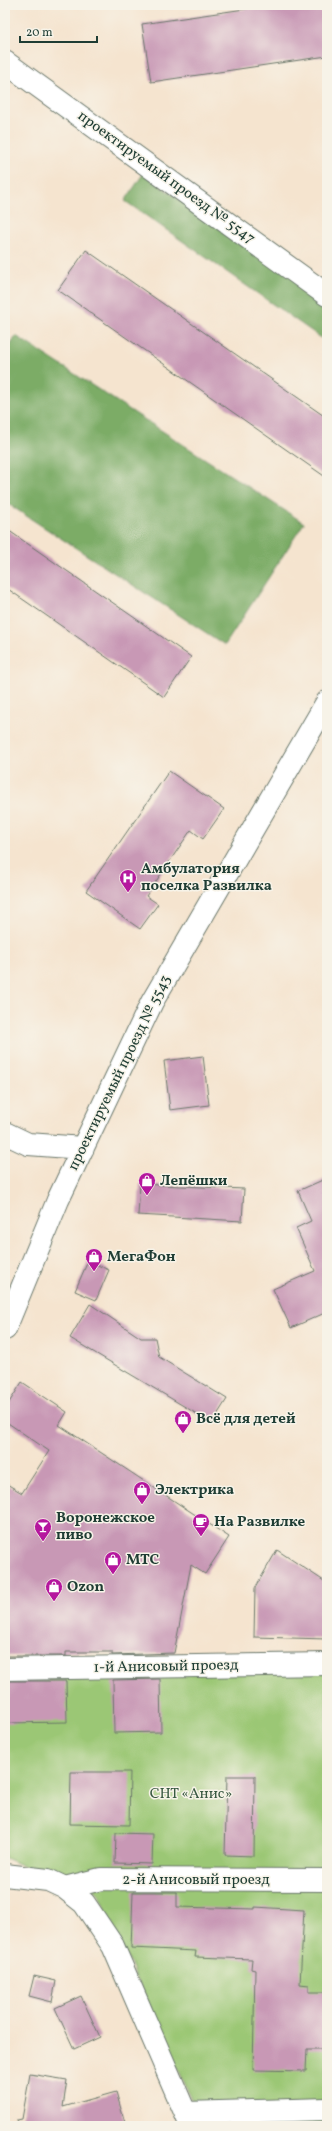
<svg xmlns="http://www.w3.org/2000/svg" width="332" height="2131" font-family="Vollkorn,serif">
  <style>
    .green { fill: #9bc775; stroke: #5d8254 }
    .forest { fill: #7cac66; stroke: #4e744d }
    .building { fill: #c898b5 }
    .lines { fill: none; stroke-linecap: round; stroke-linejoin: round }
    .minor-casing { stroke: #6a776a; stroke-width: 24 }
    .minor { stroke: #fff; stroke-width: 22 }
    .labels { text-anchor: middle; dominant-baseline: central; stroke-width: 3; stroke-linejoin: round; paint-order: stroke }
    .street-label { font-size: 15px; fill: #1f3d34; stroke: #f7f3e8 }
    .poi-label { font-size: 15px; font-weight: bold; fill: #1f3d34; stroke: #f7f3e8; text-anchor: start }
    .park-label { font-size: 15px; fill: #385941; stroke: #f7f3e8 }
  </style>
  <rect width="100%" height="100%" fill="#f7f3e8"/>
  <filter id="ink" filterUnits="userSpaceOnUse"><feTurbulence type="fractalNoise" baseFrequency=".025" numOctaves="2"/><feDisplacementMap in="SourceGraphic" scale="8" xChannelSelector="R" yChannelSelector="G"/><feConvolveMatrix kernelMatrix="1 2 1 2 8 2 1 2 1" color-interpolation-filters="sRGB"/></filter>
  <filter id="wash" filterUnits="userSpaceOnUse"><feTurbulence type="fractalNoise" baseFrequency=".012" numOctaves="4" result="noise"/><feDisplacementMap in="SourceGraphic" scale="16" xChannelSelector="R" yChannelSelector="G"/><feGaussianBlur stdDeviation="0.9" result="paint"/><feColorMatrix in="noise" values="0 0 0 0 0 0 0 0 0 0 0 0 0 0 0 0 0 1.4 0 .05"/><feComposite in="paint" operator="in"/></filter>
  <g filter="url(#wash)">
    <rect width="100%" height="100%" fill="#f5e4cf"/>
    <!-- green -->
    <path class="green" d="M327 1656V2126H204L99 1895 89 1885 74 1876 61 1872 35 1871 5 1858V1662Z"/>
    <!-- forest -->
    <path class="forest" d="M143 174 327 302V342L125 201Z
      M16 336 304 523 225 645 5 502V354Z"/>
    <g id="blocks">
      <!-- building -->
      <path class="building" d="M272 5H327V56L151 82 142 24Z
        M86 250 327 418V478L58 290Z
        M5 528 191 657 164 697 5 587Z
        M169 771 224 809 203 839 191 830 146 896 158 904 140 929 86 891Z
        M203 1056 209 1105 170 1110 164 1061Z
        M327 1178V1312L291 1328 273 1289 315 1271 296 1228 311 1221 298 1191Z
        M140 1184 244 1189 242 1221 138 1215Z
        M88 1261 109 1270 96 1300 75 1291Z
        M90 1304 141 1338H155L159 1357 227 1399 212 1423 70 1338Z
        M22 1382 67 1412 59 1425 229 1537 205 1574 191 1565 174 1653 112 1655V1652H66V1656H5V1483L22 1493 49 1451 5 1421V1409Z
        M277 1550 327 1583V1639L254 1637 255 1588Z
        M160 1679 161 1732 114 1733 113 1680Z
        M5 1681H66L67 1722 5 1723Z
        M71 1772H130L129 1825 70 1824Z
        M227 1776H255L254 1856 225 1855Z
        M116 1833 153 1834 152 1864 115 1863Z
        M133 1892H177V1907L255 1909V1907L304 1910 300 1984 309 1985V1992H327V2049H307L306 2071 253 2070 255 1970 251 1969 252 1959 195 1957 196 1951 131 1948Z
        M34 1976 56 1981 52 2002 29 1996Z
        M81 1996 100 2037 74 2049 55 2008Z
        M30 2074 67 2080 63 2107 116 2092 126 2126H18L17 2120 22 2119Z"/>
    </g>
  </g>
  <g filter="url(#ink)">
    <use href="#blocks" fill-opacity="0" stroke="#6a776a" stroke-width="1"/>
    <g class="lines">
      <defs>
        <path id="minor" d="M5 62 327 295
          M5 1133 28 1144 83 1148
          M5 1329 58 1200 152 1002 327 702
          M5 1669 327 1664
          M5 1875 48 1880 65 1888 84 1903 113 1946 191 2126
          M65 1888 101 1879 327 1880
          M186 2113 327 2109"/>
      </defs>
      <!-- minor casing -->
      <use href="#minor" class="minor-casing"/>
      <!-- minor -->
      <use href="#minor" class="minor"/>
    </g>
  </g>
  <!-- icons -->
  <defs>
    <symbol id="hospital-pin" viewBox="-11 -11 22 30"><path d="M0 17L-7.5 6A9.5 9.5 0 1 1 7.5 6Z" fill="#b5179e" stroke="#f7f3e8"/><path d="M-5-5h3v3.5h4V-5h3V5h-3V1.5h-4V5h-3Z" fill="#fff"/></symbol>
    <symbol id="shop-pin" viewBox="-11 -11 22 30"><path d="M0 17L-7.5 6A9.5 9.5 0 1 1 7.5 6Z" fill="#b5179e" stroke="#f7f3e8"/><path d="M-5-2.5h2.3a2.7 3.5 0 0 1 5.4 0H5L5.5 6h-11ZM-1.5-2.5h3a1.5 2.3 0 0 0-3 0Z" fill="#fff"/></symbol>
    <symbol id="cafe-pin" viewBox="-11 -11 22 30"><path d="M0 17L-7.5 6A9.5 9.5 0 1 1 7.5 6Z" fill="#b5179e" stroke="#f7f3e8"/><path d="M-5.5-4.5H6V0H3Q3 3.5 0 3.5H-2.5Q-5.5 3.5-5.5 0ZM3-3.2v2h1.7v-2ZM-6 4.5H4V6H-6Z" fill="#fff"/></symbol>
    <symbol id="bar-pin" viewBox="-11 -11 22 30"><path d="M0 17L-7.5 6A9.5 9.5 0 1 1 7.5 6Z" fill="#b5179e" stroke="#f7f3e8"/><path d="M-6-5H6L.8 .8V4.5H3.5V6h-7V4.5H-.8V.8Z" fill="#fff"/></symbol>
  </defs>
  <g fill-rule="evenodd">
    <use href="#hospital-pin" x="118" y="868" width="20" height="27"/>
    <use href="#shop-pin" x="137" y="1171" width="20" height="27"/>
    <use href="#shop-pin" x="84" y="1247" width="20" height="27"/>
    <use href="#shop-pin" x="173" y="1409" width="20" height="27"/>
    <use href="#shop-pin" x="132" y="1480" width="20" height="27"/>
    <use href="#cafe-pin" x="191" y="1512" width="20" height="27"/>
    <use href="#bar-pin" x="33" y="1517" width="20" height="27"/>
    <use href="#shop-pin" x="103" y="1550" width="20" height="27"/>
    <use href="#shop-pin" x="44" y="1577" width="20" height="27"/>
  </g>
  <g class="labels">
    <!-- street labels -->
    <g class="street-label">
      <text transform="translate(166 178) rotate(36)">проектируемый проезд № 5547</text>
      <text transform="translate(120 1073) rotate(-64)">проектируемый проезд № 5543</text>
      <text transform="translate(166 1667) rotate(-1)">1-й Анисовый проезд</text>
      <text x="196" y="1880">2-й Анисовый проезд</text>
    </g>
    <!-- poi labels -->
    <g class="poi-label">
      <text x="141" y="869">Амбулатория<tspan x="141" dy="17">поселка Развилка</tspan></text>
      <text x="160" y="1181">Лепёшки</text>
      <text x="107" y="1257">МегаФон</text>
      <text x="196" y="1419">Всё для детей</text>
      <text x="155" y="1490">Электрика</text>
      <text x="56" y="1518">Воронежское<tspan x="56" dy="17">пиво</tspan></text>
      <text x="214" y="1522">На Развилке</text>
      <text x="126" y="1560">МТС</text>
      <text x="67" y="1587">Ozon</text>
    </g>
    <!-- park labels -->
    <g class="park-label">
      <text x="191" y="1794">СНТ «Анис»</text>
    </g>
  </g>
  <!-- margin -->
  <rect width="332" height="2131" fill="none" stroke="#f7f3e8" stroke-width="20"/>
  <!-- scale -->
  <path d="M20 36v6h77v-6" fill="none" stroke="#1f3d34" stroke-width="2"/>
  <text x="26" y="36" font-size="12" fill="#1f3d34" stroke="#f7f3e8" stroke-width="3" paint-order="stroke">20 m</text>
</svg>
